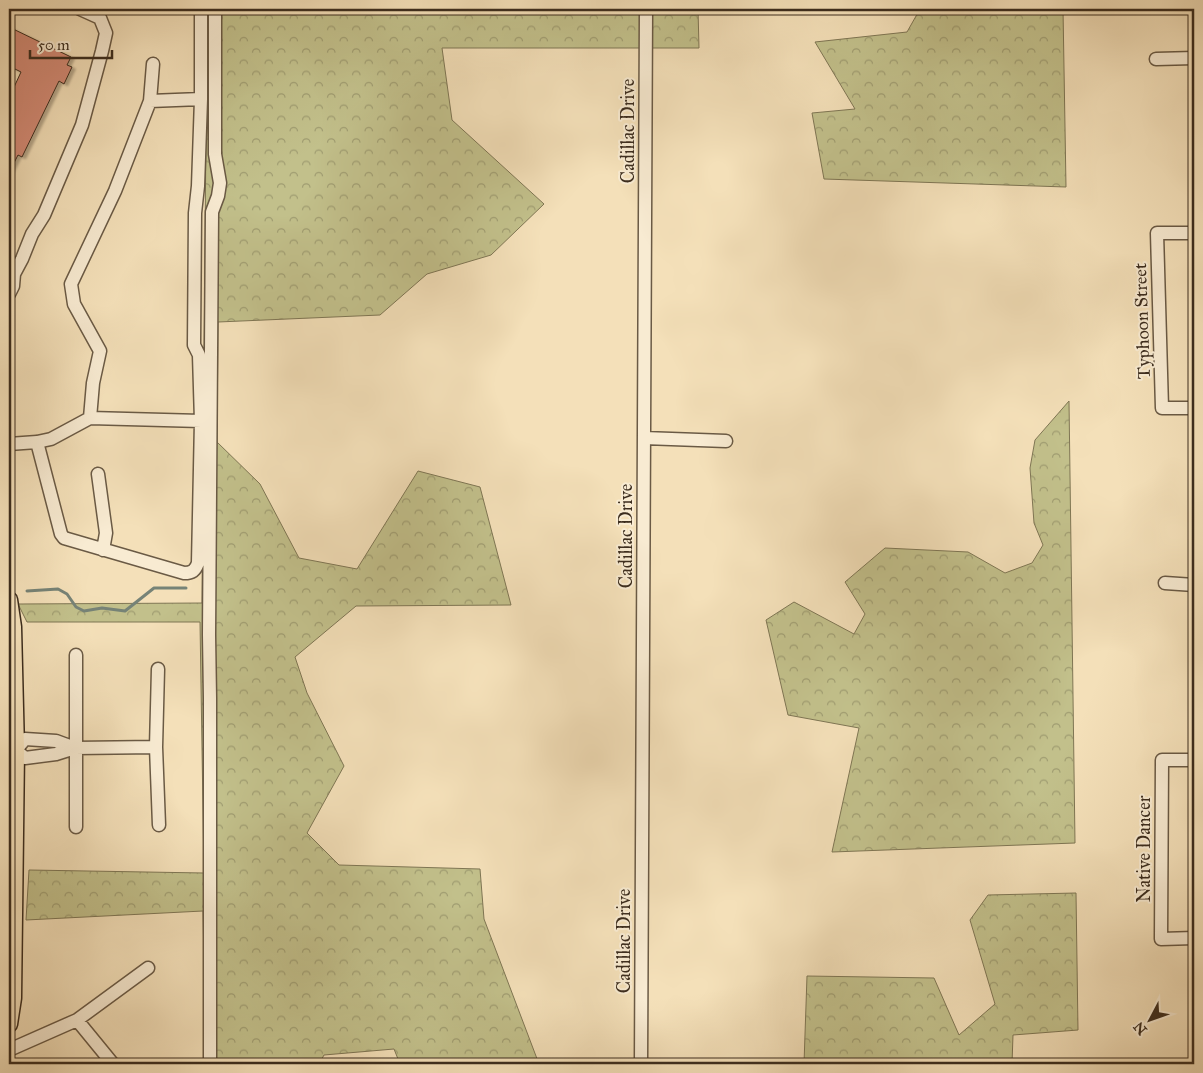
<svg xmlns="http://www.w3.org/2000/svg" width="1203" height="1073" font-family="'IM FELL Great Primer',serif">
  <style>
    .forest { fill: url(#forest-crowns); stroke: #7f7654 }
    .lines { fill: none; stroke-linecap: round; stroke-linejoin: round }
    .stream { stroke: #768377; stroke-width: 3 }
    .building { fill: #d38a75; stroke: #3c2d1e; filter: url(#shadow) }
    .minor-casing { stroke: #6a5a45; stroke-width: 15 }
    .major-casing { stroke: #3c2d1e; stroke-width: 19 }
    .minor { stroke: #f8ebd2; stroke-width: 12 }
    .major { stroke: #f4e0b9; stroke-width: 16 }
    .labels { text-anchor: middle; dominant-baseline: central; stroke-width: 4; stroke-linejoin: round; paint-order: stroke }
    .street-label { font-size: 18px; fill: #3c2d1e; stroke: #f8ebd2 }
  </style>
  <defs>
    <pattern id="forest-crowns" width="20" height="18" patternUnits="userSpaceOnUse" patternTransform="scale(1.25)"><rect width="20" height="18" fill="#c2c08b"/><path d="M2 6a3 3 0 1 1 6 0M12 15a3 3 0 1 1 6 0" fill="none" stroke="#9f9c71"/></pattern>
    <filter id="shadow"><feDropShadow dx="3.5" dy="2" stdDeviation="1" flood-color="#0004"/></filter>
  </defs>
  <rect width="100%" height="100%" fill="#f4e0b9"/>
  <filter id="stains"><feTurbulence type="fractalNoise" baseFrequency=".004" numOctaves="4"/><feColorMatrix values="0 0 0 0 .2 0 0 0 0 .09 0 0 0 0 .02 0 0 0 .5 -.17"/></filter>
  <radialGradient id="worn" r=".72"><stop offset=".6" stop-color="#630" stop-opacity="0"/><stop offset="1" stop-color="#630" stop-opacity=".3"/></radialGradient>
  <!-- forest -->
  <path class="forest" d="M207 9H698L699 48H442L452 120 544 204 491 255 427 274 380 315 218 322 217 442 260 484 299 558 357 569 418 471 480 487 511 605 356 606 295 657 307 693 344 766 307 833 339 865 480 869 484 919 539 1064H400L394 1049 324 1055 319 1064H206L203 911 26 920 29 870 204 873 200 622H27L18 604 202 603Z
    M920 9H1063L1066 187 824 179 812 113 855 109 815 42 907 32Z
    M1069 401 1075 843 832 852 859 728 788 715 766 620 794 602 854 634 865 614 845 582 885 548 968 552 1005 573 1032 563 1043 545 1034 523 1030 468 1035 440Z
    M1076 893 1078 1030 1013 1035 1012 1064H804L807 976 934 978 959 1035 995 1004 970 920 988 895Z"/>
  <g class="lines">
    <!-- stream -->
    <path class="stream" d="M27 591 58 589 67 594 76 607 84 611 102 608 125 611 154 588H186"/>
  </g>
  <!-- building -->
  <path class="building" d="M9 27 71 57 67 65 72 67 64 84 59 81 22 157 18 155 9 173V98L21 72 9 66Z"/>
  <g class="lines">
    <defs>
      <path id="minor" d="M1156 59 1194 58
        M150 101 201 99
        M1194 233H1157L1162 408H1194
        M9 294 13 286 14 274 22 259 32 234 44 215 82 125 102 51 106 33 100 18 80 9
        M90 418 93 383 100 351 74 304 71 284 115 191 150 101 153 64
        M644 438 726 441
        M37 442 61 534 64 538 184 573C192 573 195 571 198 563L201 421 199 355 194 345 195 213 198 186 201 99V9
        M9 444 37 442 51 439 90 418 201 421
        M98 474 106 533 103 550
        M1165 583 1194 585
        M158 669 156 747 159 825
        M75 748 56 741 25 739 16 750 25 758 56 754 75 748 156 747
        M1194 760H1162L1161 939 1194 938
        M76 827V655
        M77 1020 113 1064
        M9 1050 77 1020 148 968
        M210 1064V698L209 635 212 212 218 196 220 183 215 154V9
        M641 1064 646 9"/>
      <path id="major" d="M9 600 13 627 16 750 13 998 9 1024"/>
    </defs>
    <!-- minor casing -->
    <use href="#minor" class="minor-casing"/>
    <!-- major casing -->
    <use href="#major" class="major-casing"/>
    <!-- minor -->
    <use href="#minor" class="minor"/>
    <!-- major -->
    <use href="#major" class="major"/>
  </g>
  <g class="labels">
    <!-- street labels -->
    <g class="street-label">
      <text transform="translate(628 131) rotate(-90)">Cadillac Drive</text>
      <text transform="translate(1142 321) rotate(-92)">Typhoon Street</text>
      <text transform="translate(626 536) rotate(-90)">Cadillac Drive</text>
      <text transform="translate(1144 849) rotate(-90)">Native Dancer</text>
      <text transform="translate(624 941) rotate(-90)">Cadillac Drive</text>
    </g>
  </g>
  <!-- margin -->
  <rect width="1203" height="1073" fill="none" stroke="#f4e0b9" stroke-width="30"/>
  <rect x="10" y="10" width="1183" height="1053" fill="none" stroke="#3c2d1e" stroke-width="2.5"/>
  <rect x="15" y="15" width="1173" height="1043" fill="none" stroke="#3c2d1e"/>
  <!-- north arrow -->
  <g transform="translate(1150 1020) rotate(229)" stroke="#f8ebd2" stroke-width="4" paint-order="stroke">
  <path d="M0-4L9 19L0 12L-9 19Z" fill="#3c2d1e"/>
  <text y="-8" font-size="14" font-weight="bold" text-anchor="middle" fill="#3c2d1e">N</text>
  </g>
  <!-- scale -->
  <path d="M30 50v8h82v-8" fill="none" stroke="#3c2d1e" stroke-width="2.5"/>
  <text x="38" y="50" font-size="15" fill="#3c2d1e" stroke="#f8ebd2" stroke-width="4" paint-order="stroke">50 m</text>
  <rect width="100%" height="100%" filter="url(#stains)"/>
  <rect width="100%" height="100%" fill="url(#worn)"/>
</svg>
